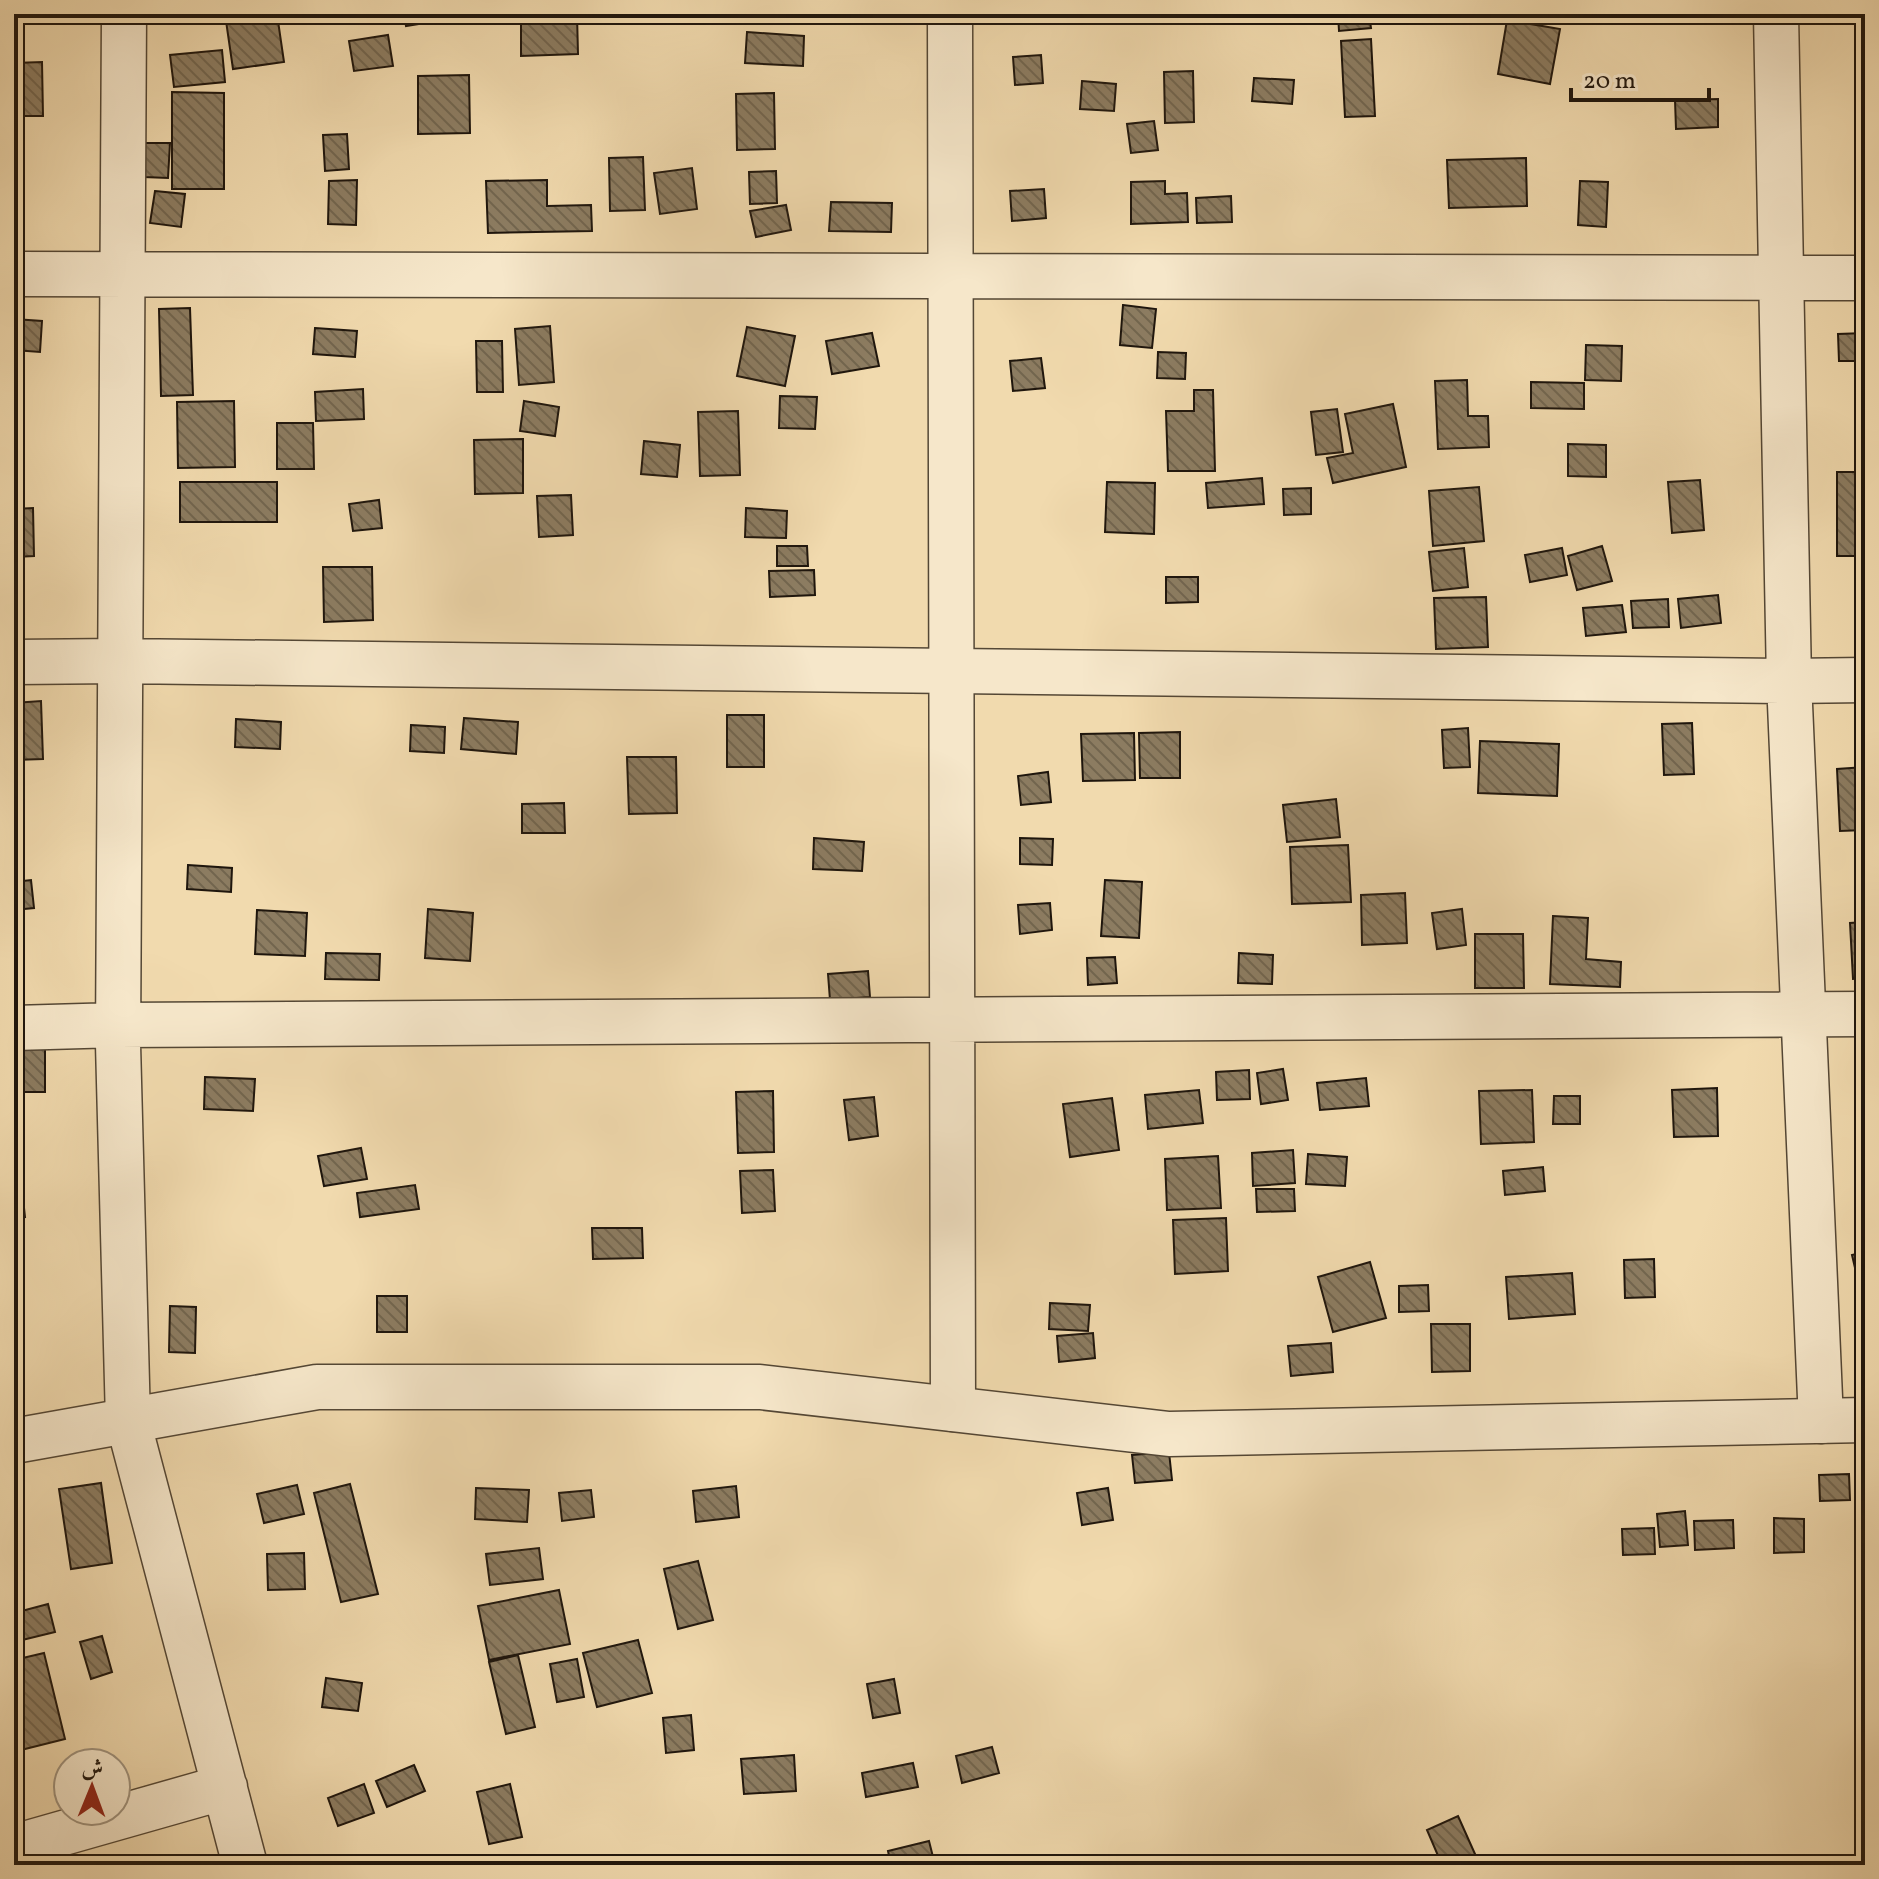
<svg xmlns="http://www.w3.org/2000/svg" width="1879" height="1879" font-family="Vollkorn,Amiri,serif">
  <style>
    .building { fill: url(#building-back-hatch); stroke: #1f160d; stroke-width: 2 }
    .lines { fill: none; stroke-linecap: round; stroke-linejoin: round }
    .minor-casing { stroke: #544735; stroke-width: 47 }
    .tertiary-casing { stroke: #544735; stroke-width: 47 }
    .minor { stroke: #f6e7ca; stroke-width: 44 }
    .tertiary { stroke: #f6e7ca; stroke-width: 44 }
  </style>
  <defs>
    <pattern id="building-back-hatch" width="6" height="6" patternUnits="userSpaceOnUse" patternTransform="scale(2)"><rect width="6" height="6" fill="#8c7c61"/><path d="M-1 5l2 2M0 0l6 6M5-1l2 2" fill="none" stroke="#72654e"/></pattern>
  </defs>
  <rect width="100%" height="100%" fill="#f1daae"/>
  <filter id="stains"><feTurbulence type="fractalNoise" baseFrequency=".0025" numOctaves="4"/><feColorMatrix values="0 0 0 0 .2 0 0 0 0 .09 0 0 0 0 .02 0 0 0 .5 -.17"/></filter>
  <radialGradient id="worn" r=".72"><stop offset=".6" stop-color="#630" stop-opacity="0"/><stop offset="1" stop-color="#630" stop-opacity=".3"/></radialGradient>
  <!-- building -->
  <path class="building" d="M225 14H277L284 62 233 69Z
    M404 14H462V17L406 26Z
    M521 14H577L578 54 521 56Z
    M1338 14H1369L1371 28 1339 31Z
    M1507 20 1560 29 1550 84 1498 74Z
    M747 32 804 36 803 66 745 63Z
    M388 35 393 66 354 71 349 41Z
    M1371 39 1375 116 1345 117 1341 41Z
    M222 50 225 82 174 87 170 55Z
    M1041 55 1043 83 1015 85 1013 57Z
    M42 62 43 116H14V63Z
    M1193 71 1194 122 1165 123 1164 72Z
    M469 75 470 133 418 134V76Z
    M1254 78 1294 80 1292 104 1252 101Z
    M1082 81 1116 84 1114 111 1080 109Z
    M172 92 224 93V189H172Z
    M774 93 775 149 737 150 736 94Z
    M1718 99V127L1676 129 1675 100Z
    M1154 121 1158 150 1131 153 1127 124Z
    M347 134 349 169 325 171 323 135Z
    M145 143H170L168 178 144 177Z
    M643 157 645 210 610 211 609 158Z
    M1526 158 1527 206 1449 208 1447 160Z
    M692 168 697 209 660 214 654 173Z
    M776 171 777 203 750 204 749 172Z
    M357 180 356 225 328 224 329 181Z
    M547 180V206L591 205 592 231 488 233 486 181Z
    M1165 181V194L1187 193 1188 222 1131 224V182Z
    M1580 181 1608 182 1606 227 1578 225Z
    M1044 189 1046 218 1012 221 1010 191Z
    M155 191 185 194 181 227 150 223Z
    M1231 196 1232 222 1197 223 1196 198Z
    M831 202 892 203 891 232 829 231Z
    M786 205 791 230 756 237 750 211Z
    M1123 305 1156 309 1152 348 1120 345Z
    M190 308 193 395 161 396 159 309Z
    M14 319 42 321 40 352 14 350Z
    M550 326 554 382 519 385 515 329Z
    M747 327 795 336 785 386 737 376Z
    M315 328 357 331 355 357 313 354Z
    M872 333 879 366 832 374 826 341Z
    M1865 333V361H1839L1838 334Z
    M476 341H502L503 392H477Z
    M1586 345 1622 346 1621 381 1585 380Z
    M1158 352 1186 353 1185 379 1157 378Z
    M1041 358 1045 388 1013 391 1010 361Z
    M1467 380 1468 416H1488L1489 447 1438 449 1435 381Z
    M1531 382 1584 383V409L1531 408Z
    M363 389 364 419 316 421 315 392Z
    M1194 390H1213L1215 471H1168L1166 411H1194Z
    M780 396 817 397 815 429 779 428Z
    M234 401 235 467 178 468 177 402Z
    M524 401 559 407 555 436 520 431Z
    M1393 404 1406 467 1333 483 1327 458 1353 453 1345 414Z
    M1337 409 1343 452 1316 455 1311 412Z
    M738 411 740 475 700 476 698 412Z
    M277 423H313L314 469H277Z
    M523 439V493L475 494 474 440Z
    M644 441 680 445 677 477 641 474Z
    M1568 444 1606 445V477L1568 476Z
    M1837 472H1865V556H1837Z
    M1262 478 1264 504 1208 508 1206 483Z
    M1700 480 1704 530 1672 533 1668 482Z
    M180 482H277V522H180Z
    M1107 482 1155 483 1154 534 1105 532Z
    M1479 487 1484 541 1433 546 1429 491Z
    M1311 488V514L1284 515 1283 489Z
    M571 495 573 535 539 537 537 496Z
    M379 500 382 528 353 531 349 504Z
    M33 508 34 556 14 557V509Z
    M746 508 787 511 786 538 745 537Z
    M777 546H807L808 566H777Z
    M1602 546 1612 581 1577 590 1568 556Z
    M1464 548 1468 587 1433 591 1429 552Z
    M1562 548 1567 575 1530 582 1525 555Z
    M323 567H372L373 620 324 622Z
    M814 570 815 595 770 597 769 571Z
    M1166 577H1198V602L1166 603Z
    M1718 595 1721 623 1681 628 1678 599Z
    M1486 597 1488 647 1436 649 1434 598Z
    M1668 599 1669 627 1633 628 1631 601Z
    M1622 605 1626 632 1586 636 1583 608Z
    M41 701 43 759 14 760V703Z
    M727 715H764V767H727Z
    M464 718 518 722 516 754 461 749Z
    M236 719 281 722 280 749 235 747Z
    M1692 723 1694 774 1664 775 1662 724Z
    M411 725 445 727 444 753 410 751Z
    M1468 728 1470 767 1444 768 1442 730Z
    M1180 732V778H1140L1139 733Z
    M1134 733 1135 780 1083 781 1081 734Z
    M1480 741 1559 744 1557 796 1478 793Z
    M627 757H676L677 813 629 814Z
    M1865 767V830L1840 831 1837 769Z
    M1048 772 1051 802 1021 805 1018 776Z
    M1336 799 1340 837 1287 842 1283 805Z
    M564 803 565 833H522V804Z
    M814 838 864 842 862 871 813 869Z
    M1020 838 1053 839 1052 865 1020 864Z
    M1348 845 1351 902 1292 904 1290 847Z
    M188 865 232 868 231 892 187 889Z
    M31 880 34 908 14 910V882Z
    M1105 880 1142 882 1139 938 1101 936Z
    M1405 893 1407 943 1362 945 1361 895Z
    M1050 903 1052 930 1020 934 1018 905Z
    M428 909 473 913 470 961 425 958Z
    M1462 909 1466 945 1437 949 1432 913Z
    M257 910 307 913 305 956 255 954Z
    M1553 916 1588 918 1586 959 1621 962 1620 987 1550 984Z
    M1865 922V978L1853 979 1850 923Z
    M1475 934H1523L1524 988H1475Z
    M326 953 380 954 379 980 325 979Z
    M1239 953 1273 955 1272 984 1238 983Z
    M1115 957 1117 983 1088 985 1087 958Z
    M868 971 870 997 830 1000 828 974Z
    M45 1044V1092H14V1045Z
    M1283 1069 1288 1100 1261 1104 1257 1073Z
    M1249 1070 1250 1099 1217 1100 1216 1072Z
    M205 1077 255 1079 253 1111 204 1109Z
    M1366 1078 1369 1106 1320 1110 1317 1083Z
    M1717 1088 1718 1136 1674 1137 1672 1090Z
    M1199 1090 1203 1123 1148 1129 1145 1095Z
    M1532 1090 1534 1142 1481 1144 1479 1091Z
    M773 1091 774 1152 738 1153 736 1092Z
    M1554 1096H1580V1124H1553Z
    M874 1097 878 1136 849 1140 844 1100Z
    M1112 1098 1119 1150 1070 1157 1063 1104Z
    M361 1148 367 1179 324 1186 318 1156Z
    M1293 1150 1295 1183 1253 1186 1252 1153Z
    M14 1153H18L25 1217 14 1218Z
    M1308 1154 1347 1157 1345 1186 1306 1184Z
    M1218 1156 1221 1208 1167 1210 1165 1159Z
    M1543 1167 1545 1191 1505 1195 1503 1171Z
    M773 1170 775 1211 742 1213 740 1171Z
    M415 1185 419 1209 360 1217 357 1193Z
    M1256 1189H1294L1295 1211 1257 1212Z
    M1226 1218 1228 1271 1175 1274 1173 1220Z
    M592 1228H642L643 1258 593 1259Z
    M1865 1252V1284L1859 1285 1852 1255Z
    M1654 1259 1655 1297 1625 1298 1624 1260Z
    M1370 1262 1386 1318 1333 1332 1318 1277Z
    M1572 1273 1575 1314 1509 1319 1506 1277Z
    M1428 1285 1429 1311 1399 1312V1286Z
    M377 1296H407V1332H377Z
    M1050 1303 1090 1305 1088 1331 1049 1329Z
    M170 1306 196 1307 195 1353 169 1352Z
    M1431 1324H1470V1371L1432 1372Z
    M1093 1333 1095 1358 1059 1362 1057 1336Z
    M1331 1343 1333 1372 1291 1376 1288 1346Z
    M1169 1452 1172 1480 1135 1483 1132 1455Z
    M1849 1474 1850 1500 1820 1501 1819 1475Z
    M101 1483 112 1563 71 1569 59 1489Z
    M350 1484 378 1594 341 1602 314 1493Z
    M297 1485 304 1514 264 1523 257 1494Z
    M736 1486 739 1517 696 1522 693 1491Z
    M476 1488 529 1490 527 1522 475 1519Z
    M1108 1488 1113 1520 1082 1525 1077 1493Z
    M591 1490 594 1517 562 1521 559 1493Z
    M1685 1511 1688 1545 1660 1547 1657 1514Z
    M1774 1518 1804 1519V1552L1774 1553Z
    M1733 1520 1734 1548 1695 1550 1694 1521Z
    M1654 1528 1655 1554 1623 1555 1622 1529Z
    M539 1548 543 1579 490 1585 486 1554Z
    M304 1553 305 1589 268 1590 267 1554Z
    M698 1561 713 1620 678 1629 664 1569Z
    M559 1590 570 1644 489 1660 478 1606Z
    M48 1604 55 1632 18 1641 14 1626V1613Z
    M102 1636 112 1672 91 1679 80 1642Z
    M638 1640 652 1693 597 1707 583 1653Z
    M44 1653 65 1739 17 1751 14 1737V1660Z
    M518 1655 535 1727 506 1734 489 1662Z
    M577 1659 584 1697 557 1702 550 1664Z
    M326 1678 362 1683 358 1711 322 1707Z
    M894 1679 900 1713 873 1718 867 1684Z
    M691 1715 694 1750 666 1753 663 1718Z
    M992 1747 999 1773 962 1783 956 1756Z
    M794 1755 796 1791 744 1794 741 1759Z
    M913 1763 918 1787 866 1797 862 1773Z
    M414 1765 425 1791 387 1807 376 1781Z
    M364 1784 374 1813 338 1826 328 1798Z
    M510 1784 522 1837 489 1844 477 1792Z
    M1458 1816 1479 1863 1473 1865H1442L1427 1830Z
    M929 1841 935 1865H891L888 1851Z"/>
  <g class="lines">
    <defs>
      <path id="minor" d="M124 14 118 1044 128 1421 245 1865
        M950 14 953 1409
        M1776 14 1789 681 1821 1421
        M14 274 1865 278
        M14 662 120 661 1789 681 1865 680
        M14 1028 118 1025 1865 1014
        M14 1847 225 1787"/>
      <path id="tertiary" d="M14 1441 317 1387H760L1169 1434 1865 1420"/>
    </defs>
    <!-- minor casing -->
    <use href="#minor" class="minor-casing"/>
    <!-- tertiary casing -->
    <use href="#tertiary" class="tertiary-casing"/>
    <!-- minor -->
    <use href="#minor" class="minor"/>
    <!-- tertiary -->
    <use href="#tertiary" class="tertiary"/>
  </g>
  <!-- margin -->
  <rect width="1879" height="1879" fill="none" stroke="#f1daae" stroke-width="48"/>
  <rect x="16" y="16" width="1847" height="1847" fill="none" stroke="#1f160d" stroke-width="4"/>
  <rect x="24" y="24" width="1831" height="1831" fill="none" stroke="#1f160d" stroke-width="2"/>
  <!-- north arrow -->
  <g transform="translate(92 1787) rotate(1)"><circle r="38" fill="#f6e7ca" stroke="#a0937e" stroke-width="2"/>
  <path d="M0-6L14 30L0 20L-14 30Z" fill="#8f2418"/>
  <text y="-12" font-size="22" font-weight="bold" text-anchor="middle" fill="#1f160d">ش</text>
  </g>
  <!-- scale -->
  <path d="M1571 88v12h138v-12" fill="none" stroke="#1f160d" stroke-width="4"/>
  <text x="1583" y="88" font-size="24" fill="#1f160d" stroke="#f6e7ca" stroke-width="6" paint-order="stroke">20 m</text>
  <rect width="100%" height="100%" filter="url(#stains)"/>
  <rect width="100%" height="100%" fill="url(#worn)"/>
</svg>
